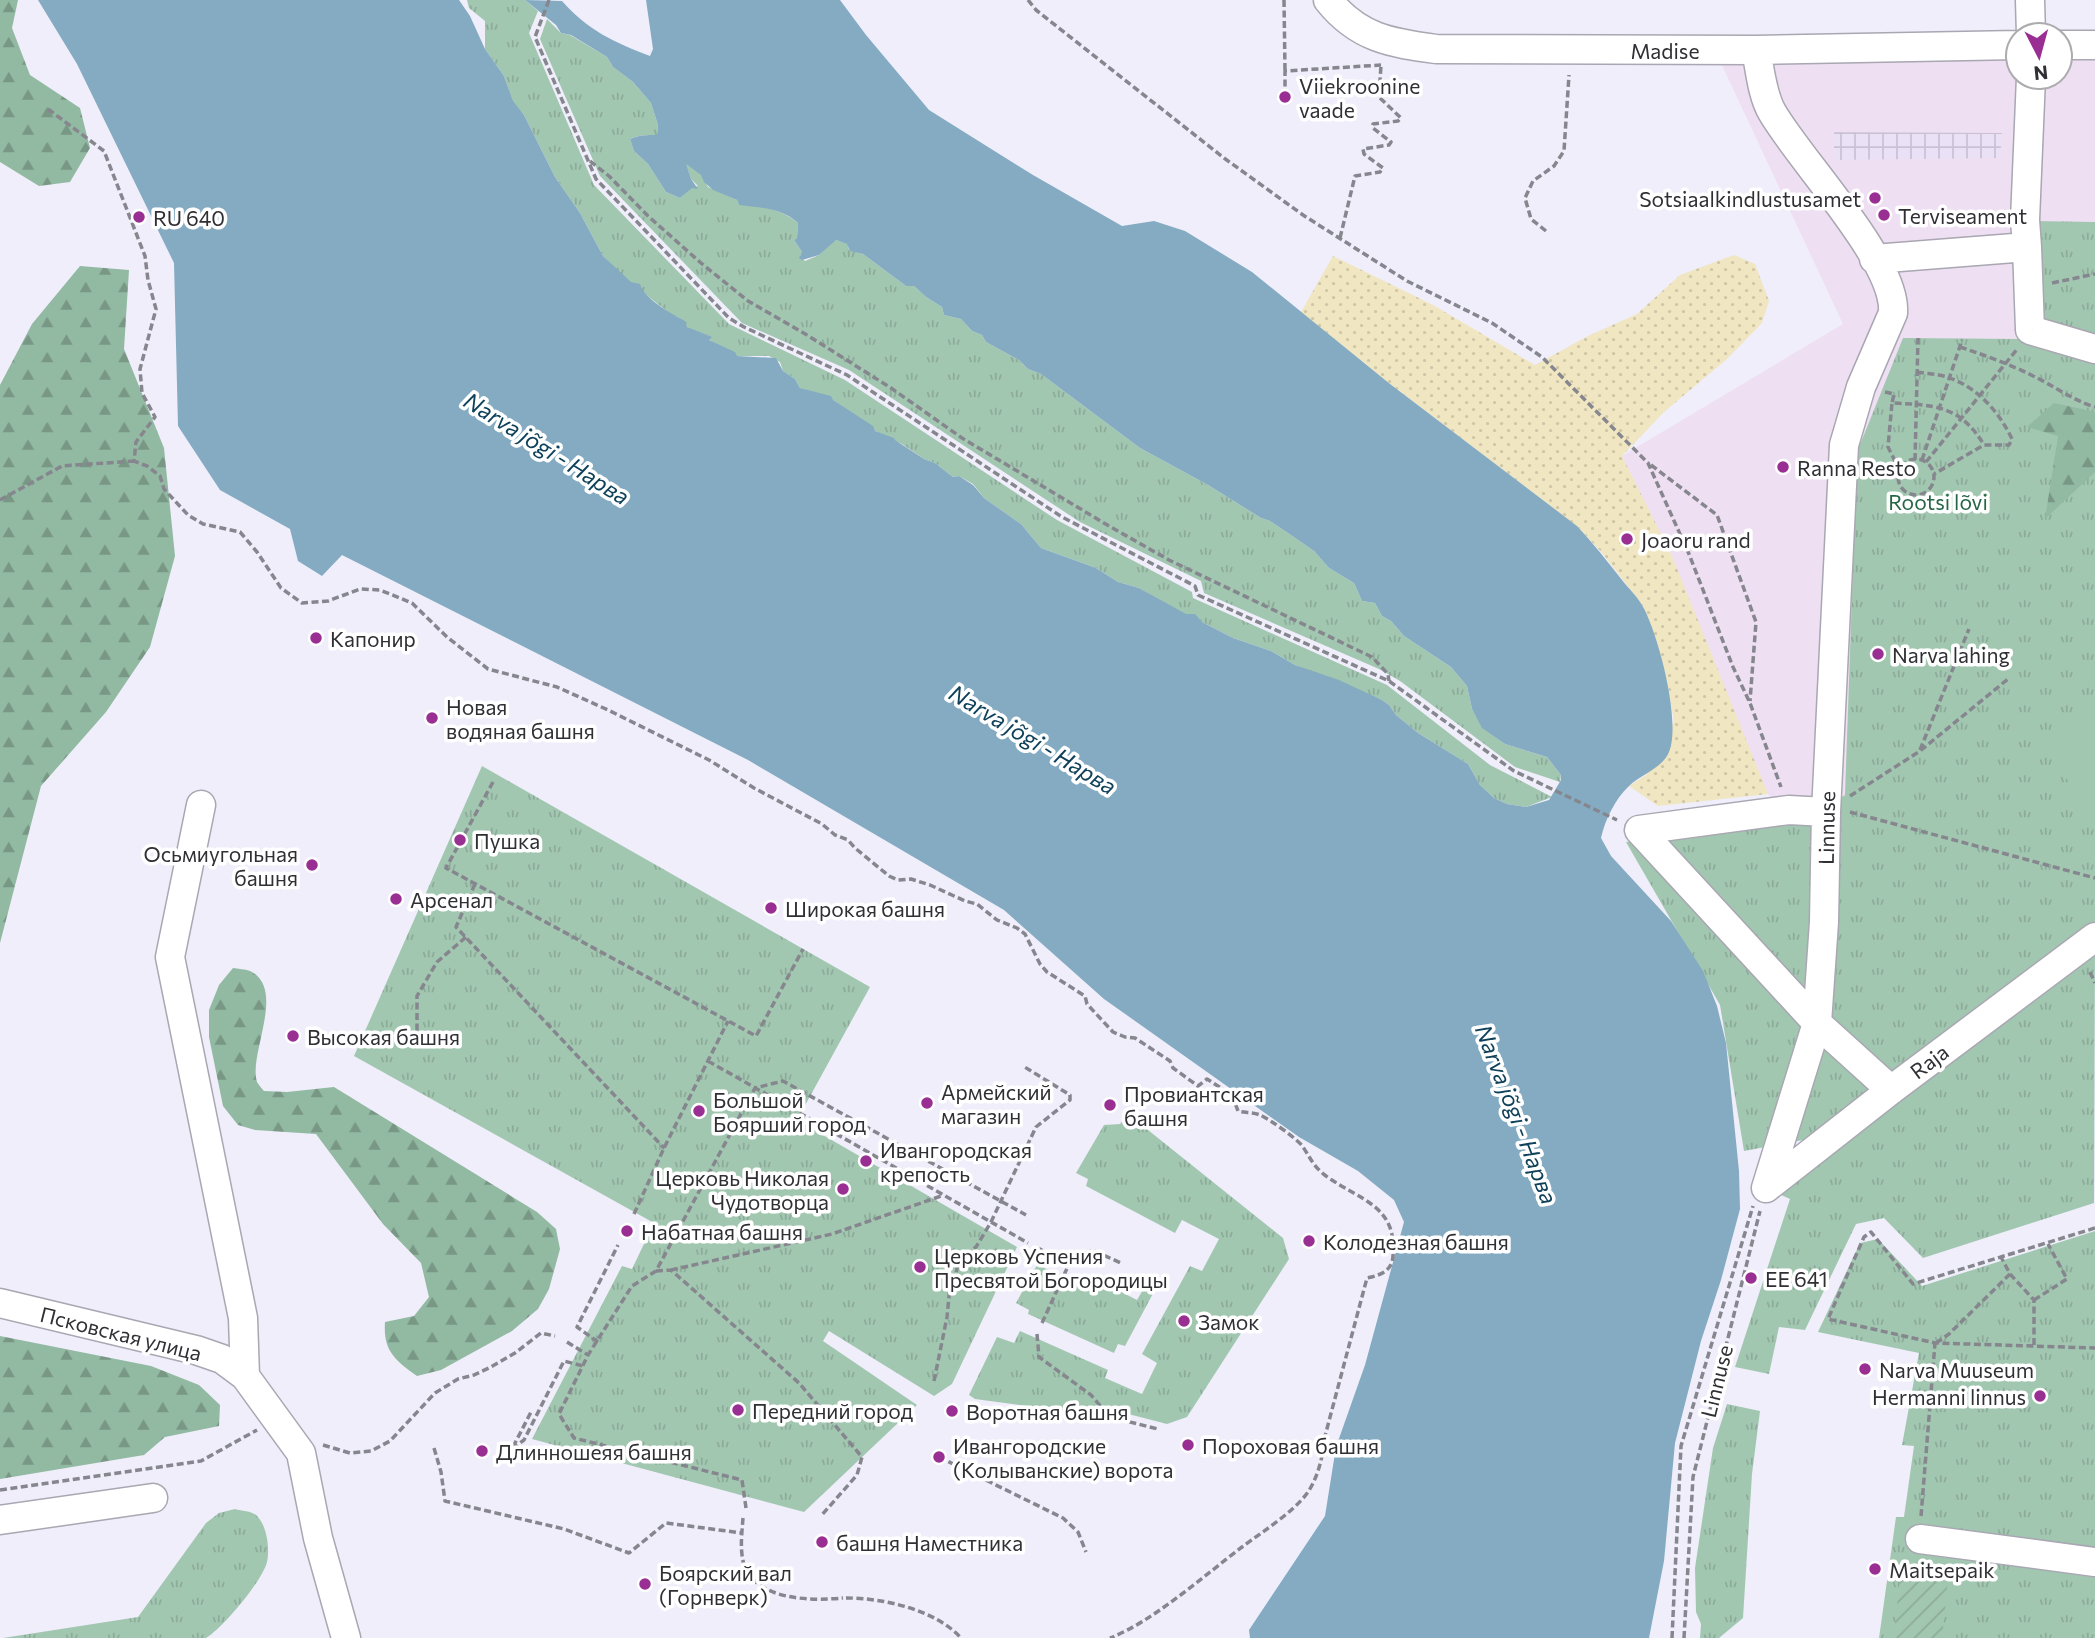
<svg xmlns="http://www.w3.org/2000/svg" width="2095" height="1638" font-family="Commissioner,sans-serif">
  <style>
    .commercial { fill: #efdff2 }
    .industrial { fill: url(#industrial-grid) }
    .grass { fill: url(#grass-tufts) }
    .forest { fill: url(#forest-firs) }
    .sand { fill: url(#sand-dots) }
    .garden { fill: url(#garden-furrows) }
    .pitch { fill: #a2c7b1 }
    .water { fill: #84abc2 }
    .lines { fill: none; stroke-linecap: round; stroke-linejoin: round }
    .minor-casing { stroke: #a8a7b2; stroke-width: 31 }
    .path { stroke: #86868e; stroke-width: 3.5; stroke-dasharray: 7 3.5; stroke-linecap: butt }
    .minor { stroke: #fff; stroke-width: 28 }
    .poi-dot { fill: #992f92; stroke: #fff; stroke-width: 2.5 }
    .labels { text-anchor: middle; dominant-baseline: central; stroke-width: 7; stroke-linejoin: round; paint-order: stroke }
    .street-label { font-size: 21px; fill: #2f2f34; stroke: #fff }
    .poi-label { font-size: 21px; fill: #2f2f34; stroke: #fff; text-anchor: start }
    .park-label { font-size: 21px; fill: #266646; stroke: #fff }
    .water-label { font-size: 23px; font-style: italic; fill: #0f415a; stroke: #fff }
  </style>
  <defs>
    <pattern id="industrial-grid" width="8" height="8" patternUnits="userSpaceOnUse" patternTransform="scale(1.75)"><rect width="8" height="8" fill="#eae1f6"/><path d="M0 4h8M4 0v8" fill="none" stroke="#c9c1d4"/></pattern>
    <pattern id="grass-tufts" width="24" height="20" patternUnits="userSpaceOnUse" patternTransform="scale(1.75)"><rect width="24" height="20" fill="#a2c7b1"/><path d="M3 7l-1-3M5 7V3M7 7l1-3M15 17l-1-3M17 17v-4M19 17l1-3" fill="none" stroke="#8cab99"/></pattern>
    <pattern id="forest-firs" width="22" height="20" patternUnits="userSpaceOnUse" patternTransform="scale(1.75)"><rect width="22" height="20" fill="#92b9a2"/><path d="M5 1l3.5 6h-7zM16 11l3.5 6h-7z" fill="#789785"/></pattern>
    <pattern id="sand-dots" width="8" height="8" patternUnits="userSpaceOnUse" patternTransform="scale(1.75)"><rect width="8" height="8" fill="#f0e6c1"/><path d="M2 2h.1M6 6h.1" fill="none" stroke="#cec6a6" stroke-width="1.8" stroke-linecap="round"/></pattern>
    <pattern id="garden-furrows" width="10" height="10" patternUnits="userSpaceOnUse" patternTransform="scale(1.75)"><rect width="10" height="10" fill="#a2c7b1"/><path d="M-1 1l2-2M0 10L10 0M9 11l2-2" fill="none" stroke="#8cab99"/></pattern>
  </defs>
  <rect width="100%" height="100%" fill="#efeefa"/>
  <!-- commercial -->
  <path class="commercial" d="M2018 56V77H2060V56H2095V937L1978 1025 1768 794 1622 456 1843 324 1719 59Z"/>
  <!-- industrial -->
  <path class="industrial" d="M1834 132 2002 133 2000 158 1834 160Z"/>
  <!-- grass -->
  <path class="grass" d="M467 0H525L538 11 529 33 594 185 729 324 845 380 1057 520 1192 592 1193 598 1387 685 1490 765 1552 797 1526 807 1507 804 1494 798 1480 785 1468 764 1418 733 1396 715 1389 705 1382 700 1295 665 1271 651 1233 638 1202 622 1192 614 1186 615 1139 588 1118 582 1096 568 1041 548 1021 524 984 498 973 484 959 476 953 477 935 463 924 459 902 444 875 431 833 400 800 388 795 379 783 371 780 362 769 356H737L687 327 678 317 673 316 621 275 603 256 580 213 555 177 524 115 513 102 504 76 485 49V21L469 8Z
    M547 19 561 33 570 35 607 57 613 67 633 82 651 103 658 125 657 135C648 135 637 135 630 139L634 151 648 164 666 192 680 198 692 187 698 186 691 179 685 163 702 175 708 187 737 200 739 205C760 205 782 209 798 223L797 238 794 240 802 252 800 256 805 261 819 255 832 242 836 240 848 244 849 250 863 254 906 286H914L926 297 942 307 944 315 961 319 972 331 982 335 986 342 1019 360 1028 369 1041 374 1140 448 1208 485 1261 518 1270 521 1288 533 1314 551 1329 568 1354 583 1362 601 1375 603 1382 616 1391 621 1404 636 1451 667 1467 686 1472 709 1483 728 1505 744 1547 757 1561 775 1560 782 1515 767 1400 681 1379 669 1204 593 1201 581 1080 522 849 370 742 323 600 176 540 39Z
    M2034 221 2095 222V927L1803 1140 1744 1151 1720 1005 1626 842 1806 819 1845 795 1857 452 1903 338 2021 339Z
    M482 766 870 987 797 1120 1017 1247 952 1384 934 1396 829 1331 823 1341 917 1405 804 1512 532 1439 622 1266 632 1269 654 1223 354 1056Z
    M2095 937 2094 1203 1923 1258 1884 1218 1856 1224 1805 1330 1779 1327 1769 1374 1735 1367 1790 1199 1766 1188Z
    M1128 1114 1283 1238 1289 1259 1187 1417 1167 1424 1109 1409 1107 1417 975 1399 969 1395 997 1337 1014 1343 1020 1331 1108 1370 1105 1378 1142 1394 1157 1363 1142 1354 1190 1266 1202 1271 1219 1239 1182 1220 1175 1233 1086 1186 1088 1179 1076 1173 1104 1125 1120 1124Z
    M2095 1231V1638H1879L1896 1517H1904L1914 1446 1902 1445 1919 1353 1818 1332 1860 1243 1878 1239 1922 1286Z
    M1037 1265 1076 1281 1092 1277 1137 1300 1148 1281 1157 1286 1125 1346 1118 1344 1114 1353 1028 1314 1029 1310 1016 1303Z
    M1727 1404 1760 1411 1752 1474 1743 1618 1719 1638H1700L1701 1624 1696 1612 1695 1568 1713 1448Z
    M235 1509C242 1511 251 1511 256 1515 267 1525 270 1548 267 1562 263 1580 222 1629 206 1638H3L138 1617 206 1523 219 1513Z"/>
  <!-- forest -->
  <path class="forest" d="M0 0H18L12 28 30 75 80 108 90 148 70 182 39 186 0 162Z
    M80 266 129 270 124 349 164 448 175 556 150 647 106 712 41 786 0 943V385L32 324Z
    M2054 403 2095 412V472L2045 519 2058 436 2027 427Z
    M233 968C238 969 245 969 250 971 287 989 248 1054 257 1082 258 1084 263 1090 264 1091L287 1092 334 1087 537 1212 556 1229 560 1249 549 1289 538 1309 512 1331 441 1370 417 1376C395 1360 383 1351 385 1322L414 1316 429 1297 421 1263 383 1224 316 1134 255 1130 238 1125 223 1106 209 1037V1010L219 985Z
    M0 1336 151 1366 199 1385 220 1405 219 1426 165 1437 144 1455 0 1479Z"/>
  <!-- sand -->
  <path class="sand" d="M1734 255 1755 264 1769 301 1762 323 1727 359 1664 412 1622 456 1672 556 1768 794 1658 806 1629 786 1646 775 1674 721 1668 687 1657 643 1643 606 1602 553 1577 526 1390 384 1301 312 1333 256 1433 305 1535 365 1588 336 1637 314 1680 275Z"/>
  <!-- garden -->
  <path class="garden" d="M1901 1565 1949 1570 1942 1638H1894Z"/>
  <!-- pitch -->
  <path class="pitch" d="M2094 714 2095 716V818L2045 749Z"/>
  <!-- water -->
  <path class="water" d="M38 0H459L470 16 485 49 504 76 513 101 524 115 555 177 580 213 603 256 631 282 640 284C644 299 672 314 685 321L687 327 712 337 709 340 735 352 737 356 776 358 783 371 795 379 800 388 831 396 833 400 873 426 875 431 894 438 895 440 924 459 935 463 953 477 959 476 973 485 984 498 1021 524 1041 548 1096 568 1118 582 1139 588 1186 614H1195L1202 622 1233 638 1271 651 1295 665 1339 680 1382 700 1389 705 1396 715 1418 733 1468 764 1480 785 1494 798 1507 804 1526 807 1549 800 1561 780V775L1547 757 1505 744 1482 728 1472 709 1467 686 1451 667 1404 636 1391 621 1382 616 1375 603 1362 601 1354 583 1329 568 1314 551 1288 533 1270 521 1261 518 1208 485 1140 448 1041 374 1028 369 1019 360 986 342 982 335 972 331 961 319 944 315 942 307 926 297 914 286H906L863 254 850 251 847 244 836 240 819 255 802 260 799 258 802 252 794 240 797 238 798 223C780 207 761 208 739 205L737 200 713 190 704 182 701 175 686 164 691 179 698 189 692 188 680 198 666 192 648 164 634 151 630 139C638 135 647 135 657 135L658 125 651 103 633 82 613 67 607 57 571 35 561 33 556 25 525 0 562 1C586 29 615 43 650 56L653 49 646 0H840L866 35 929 110 1033 175 1122 226 1154 221 1185 231 1252 272 1390 384 1577 526C1593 543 1607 561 1622 580 1628 588 1637 596 1642 605 1658 632 1684 729 1667 756 1658 770 1640 775 1629 786 1615 799 1605 820 1601 838L1611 856 1671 921 1703 971 1717 1006 1726 1043 1739 1171 1740 1209 1721 1280 1701 1341 1675 1443 1664 1561 1649 1638H1250L1249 1630 1325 1516 1336 1447 1365 1365 1404 1222 1394 1200 1358 1171 1299 1137 1104 999 1004 910 748 760 342 555 322 576 298 561 290 529 220 490 178 426 174 263 77 64Z"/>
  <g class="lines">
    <defs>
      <path id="minor" d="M1328 0C1358 38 1391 43 1436 49L1756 50 2018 45
        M2030 0 2031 35
        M2060 45H2095
        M1756 50C1760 69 1762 95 1772 112 1800 161 1897 261 1893 313L1861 387 1844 445 1826 812 1824 922 1817 1023 1766 1188
        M2027 247 2030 330 2095 349
        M1874 259 2027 247 2025 220 2031 77
        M201 805 170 957 243 1318 245 1376
        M1826 812 1789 810 1639 830 1817 1023 1891 1090
        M1766 1188 1891 1090 2095 937
        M0 1303 196 1350 222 1359 245 1376 301 1453 318 1538 346 1638
        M0 1520 153 1498
        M1920 1539 2095 1562"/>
    </defs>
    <!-- minor casing -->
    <use href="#minor" class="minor-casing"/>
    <!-- path -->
    <path class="path" d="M549 0 535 37 596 179 729 318 744 327 847 375 1062 517 1195 586 1198 595 1389 681 1514 771 1617 820
      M1028 0 1036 10 1224 158 1303 215 1407 281 1492 323 1542 357 1648 463 1689 554 1733 667 1750 703 1781 787
      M1284 0 1285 71
      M1285 97V71L1381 65
      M48 109 104 151 145 256 148 280 156 309 140 369 142 393 155 417 136 442 134 461 147 466 160 476 164 489 188 515 203 524 240 532 257 552 281 588 302 603 328 601 360 589 380 590 412 603 447 637 488 669 557 687 608 710 709 760 754 788 822 824 835 835 848 840 855 848 889 876 898 880 911 879 930 885 965 901 977 904 997 920 1017 928 1025 934 1040 964 1047 972 1085 996 1087 1004 1113 1032 1125 1037 1135 1038 1170 1061 1173 1068 1198 1086 1207 1079 1232 1095 1238 1111C1245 1113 1253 1112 1260 1115 1268 1118 1299 1140 1303 1147 1311 1159 1313 1166 1326 1176 1361 1201 1397 1205 1393 1256 1392 1271 1381 1275 1367 1278L1325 1436C1323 1455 1319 1475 1308 1492 1294 1512 1262 1532 1242 1547 1205 1575 1152 1622 1110 1638
      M590 161 609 176 648 216 701 263 748 301 807 335 891 388 962 438 1109 526 1169 560 1372 657 1388 674 1389 681
      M1546 231 1531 219 1525 198 1533 181 1554 166 1564 151 1569 75
      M1340 238 1355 176 1380 172 1383 168 1364 154 1363 149 1389 145 1391 142 1373 128V124L1398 121 1401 118 1379 97 1381 65
      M2052 283 2095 274
      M1960 347C1987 356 2015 366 2041 380 2060 390 2075 401 2095 407
      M1917 372C1928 374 1940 374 1950 378 1979 389 1999 412 2012 439L2009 445H1984L1934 474
      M1885 392 1894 394 1892 403
      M1898 477a18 18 0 1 1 36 0a18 18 0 1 1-36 0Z
      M1915 460 1918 338
      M1922 460 1962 340
      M1926 462 2018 348
      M1651 465 1717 515 1756 622 1750 701
      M1900 471 1888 447 1892 403C1934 405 1960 405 1984 445
      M0 500 62 466 134 461
      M1920 750 1969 629
      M493 782 446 868 756 1036 803 949
      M1850 796 1920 751 2008 679
      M1850 812 2095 878
      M475 884 456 927 664 1148
      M2090 972 2095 983
      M417 1041V996L437 962 466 937
      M708 1061 1028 1243
      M634 1214 664 1148 728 1021
      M2095 1228 1913 1284 1871 1232 1864 1237 1828 1319 1935 1343 2095 1348
      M1036 1247 1069 1264
      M671 1270 832 1234 944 1195
      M656 1271 671 1270 799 1383 862 1457 857 1475 821 1516
      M2010 1274 2034 1300V1346
      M943 1279 955 1281 958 1261 976 1247 991 1222 1036 1127 1070 1100V1095L1023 1066
      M2034 1300 2067 1279 2048 1244
      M1042 1323 1069 1264 1092 1250 1121 1263
      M1037 1334 1039 1357 1091 1395 1110 1417 1158 1429
      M567 1342 588 1355
      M598 1342 577 1327 618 1245
      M1936 1343 1949 1334 2010 1274 2001 1257
      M934 1381 947 1317 950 1286
      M323 1445 350 1453 371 1451 390 1441 435 1393 458 1379 474 1375 491 1367 515 1353 541 1333 555 1336
      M513 1447 531 1412
      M434 1448 441 1472 445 1501 564 1529 629 1553 666 1523 742 1533
      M512 1449 524 1440 564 1361 583 1366
      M939 1457 1063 1518 1078 1532 1086 1552
      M0 1490 201 1461 257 1430
      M746 1508 742 1480 574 1438 559 1414 588 1355 632 1286 656 1271 755 1088 783 1081 1026 1215
      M1921 1516 1935 1343
      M743 1518C742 1532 740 1547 743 1561 753 1601 811 1601 843 1598
      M846 1598C884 1598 936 1610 961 1638
      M1672 1638 1681 1446 1753 1206
      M1684 1638 1693 1477 1760 1211"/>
    <!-- minor -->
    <use href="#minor" class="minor"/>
  </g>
  <!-- markers -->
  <g class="poi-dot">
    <circle cx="1285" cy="97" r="7"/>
    <circle cx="1875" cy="198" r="7"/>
    <circle cx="1884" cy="215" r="7"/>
    <circle cx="139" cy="217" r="7"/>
    <circle cx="1783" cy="467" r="7"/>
    <circle cx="1627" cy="539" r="7"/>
    <circle cx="316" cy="638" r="7"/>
    <circle cx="1878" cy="654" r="7"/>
    <circle cx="432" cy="718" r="7"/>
    <circle cx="460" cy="840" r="7"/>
    <circle cx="312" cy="865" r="7"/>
    <circle cx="396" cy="899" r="7"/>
    <circle cx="771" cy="908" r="7"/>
    <circle cx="293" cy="1036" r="7"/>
    <circle cx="927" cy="1103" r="7"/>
    <circle cx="1110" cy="1105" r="7"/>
    <circle cx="699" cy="1111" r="7"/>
    <circle cx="866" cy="1161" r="7"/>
    <circle cx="843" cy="1189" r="7"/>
    <circle cx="627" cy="1231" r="7"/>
    <circle cx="1309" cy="1241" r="7"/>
    <circle cx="920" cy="1267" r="7"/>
    <circle cx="1751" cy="1278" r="7"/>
    <circle cx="1184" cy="1321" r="7"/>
    <circle cx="1865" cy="1369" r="7"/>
    <circle cx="2040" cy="1396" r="7"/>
    <circle cx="738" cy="1410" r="7"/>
    <circle cx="952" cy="1411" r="7"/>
    <circle cx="1188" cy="1445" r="7"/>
    <circle cx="482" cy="1451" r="7"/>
    <circle cx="939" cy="1457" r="7"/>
    <circle cx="822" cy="1542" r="7"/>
    <circle cx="1875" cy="1569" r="7"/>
    <circle cx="645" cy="1584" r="7"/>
  </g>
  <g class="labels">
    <!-- street labels -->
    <g class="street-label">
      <text x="1665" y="50">Madise</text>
      <text transform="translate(1826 828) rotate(-89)">Linnuse</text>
      <text transform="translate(1929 1061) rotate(-37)">Raja</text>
      <text transform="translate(121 1333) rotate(14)">Псковская улица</text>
      <text transform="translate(1716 1381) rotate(-76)">Linnuse</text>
    </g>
    <!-- poi labels -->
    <g class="poi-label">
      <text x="1299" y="85">Viiekroonine<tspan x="1299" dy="24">vaade</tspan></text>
      <text x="1861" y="198" text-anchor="end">Sotsiaalkindlustusamet</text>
      <text x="1898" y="215">Terviseament</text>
      <text x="153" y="217">RU 640</text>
      <text x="1797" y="467">Ranna Resto</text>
      <text x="1641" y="539">Joaoru rand</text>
      <text x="330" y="638">Капонир</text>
      <text x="1892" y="654">Narva lahing</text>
      <text x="446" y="706">Новая<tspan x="446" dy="24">водяная башня</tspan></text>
      <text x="474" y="840">Пушка</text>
      <text x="298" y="853" text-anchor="end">Осьмиугольная<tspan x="298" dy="24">башня</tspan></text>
      <text x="410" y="899">Арсенал</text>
      <text x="785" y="908">Широкая башня</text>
      <text x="307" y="1036">Высокая башня</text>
      <text x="941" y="1091">Армейский<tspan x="941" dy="24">магазин</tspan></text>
      <text x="1124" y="1093">Провиантская<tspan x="1124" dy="24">башня</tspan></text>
      <text x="713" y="1099">Большой<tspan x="713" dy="24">Боярший город</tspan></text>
      <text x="880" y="1149">Ивангородская<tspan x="880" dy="24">крепость</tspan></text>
      <text x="829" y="1177" text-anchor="end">Церковь Николая<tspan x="829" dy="24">Чудотворца</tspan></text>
      <text x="641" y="1231">Набатная башня</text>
      <text x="1323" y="1241">Колодезная башня</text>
      <text x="934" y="1255">Церковь Успения<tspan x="934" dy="24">Пресвятой Богородицы</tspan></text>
      <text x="1765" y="1278">EE 641</text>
      <text x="1198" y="1321">Замок</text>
      <text x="1879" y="1369">Narva Muuseum</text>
      <text x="2026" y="1396" text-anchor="end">Hermanni linnus</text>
      <text x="752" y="1410">Передний город</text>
      <text x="966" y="1411">Воротная башня</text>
      <text x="953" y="1445">Ивангородские<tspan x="953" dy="24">(Колыванские) ворота</tspan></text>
      <text x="1202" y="1445">Пороховая башня</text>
      <text x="496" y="1451">Длинношеяя башня</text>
      <text x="836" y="1542">башня Наместника</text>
      <text x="1889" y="1569">Maitsepaik</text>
      <text x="659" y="1572">Боярский вал<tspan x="659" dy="24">(Горнверк)</tspan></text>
    </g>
    <!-- park labels -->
    <g class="park-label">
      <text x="1938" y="501">Rootsi lõvi</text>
    </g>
    <!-- water labels -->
    <g class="water-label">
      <text transform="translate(547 448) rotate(32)">Narva jõgi - Нарва</text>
      <text transform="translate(1033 739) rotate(31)">Narva jõgi - Нарва</text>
      <text transform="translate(1517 1114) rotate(69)">Narva jõgi - Нарва</text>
    </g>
  </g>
  <!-- north arrow -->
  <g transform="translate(2039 56) rotate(174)"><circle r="33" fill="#ffffff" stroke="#acacae" stroke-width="2"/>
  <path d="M0-5L12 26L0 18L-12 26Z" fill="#992f92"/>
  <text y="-10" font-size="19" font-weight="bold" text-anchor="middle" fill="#2f2f34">N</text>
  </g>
</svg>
